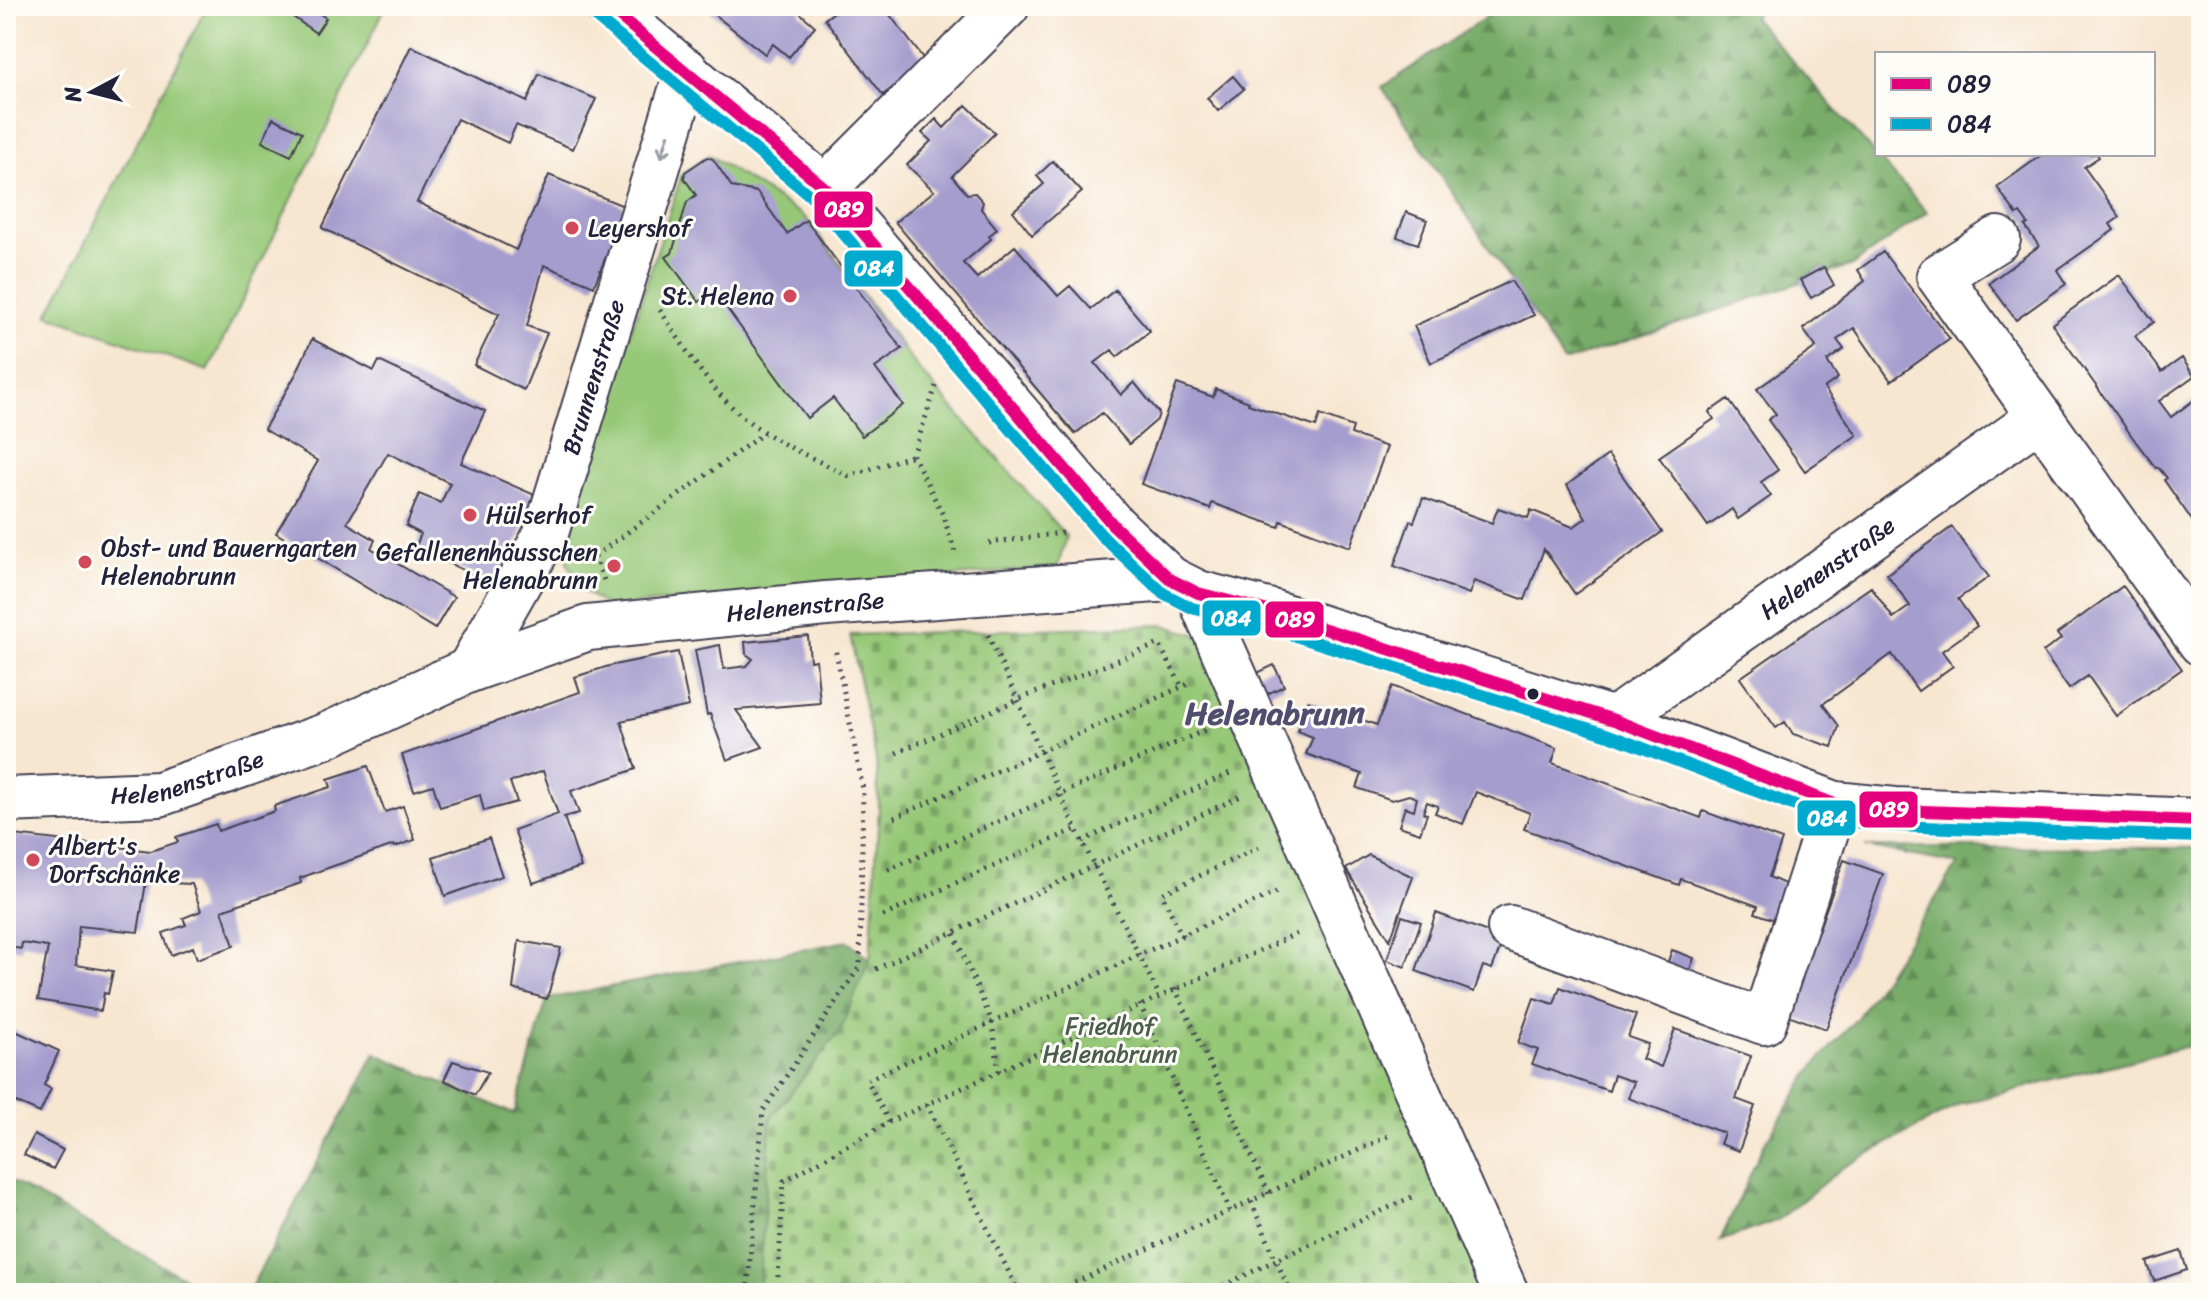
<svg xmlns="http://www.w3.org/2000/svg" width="2207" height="1299" font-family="Sriracha,sans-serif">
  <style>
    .green { fill: #96c877; stroke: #5c7559; stroke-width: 2 }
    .forest { fill: url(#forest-firs); stroke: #4d6752; stroke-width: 2 }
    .cemetery { fill: url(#cemetery-stones); stroke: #5c7559; stroke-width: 2 }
    .building { fill: #a59dcd }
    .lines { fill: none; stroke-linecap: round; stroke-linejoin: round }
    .minor-casing { stroke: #423f51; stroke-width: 48 }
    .path { stroke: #423f51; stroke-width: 5; stroke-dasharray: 2 6; stroke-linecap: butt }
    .minor { stroke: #fff; stroke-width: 44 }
    .bus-1-casing { stroke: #fdfcf7; stroke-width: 18 }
    .bus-2-casing { stroke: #fdfcf7; stroke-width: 18 }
    .bus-1 { stroke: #e5007d; stroke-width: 12 }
    .bus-2 { stroke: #00a9ce; stroke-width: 12 }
    .oneway { stroke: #9c9ca7 }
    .poi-dot { fill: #d1495b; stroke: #fdfcf7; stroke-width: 3 }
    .bus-dot { fill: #22223b; stroke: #fdfcf7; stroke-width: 3 }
    .labels { text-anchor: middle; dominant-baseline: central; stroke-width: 6; stroke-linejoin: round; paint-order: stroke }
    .poi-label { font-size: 24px; fill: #22223b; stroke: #fdfcf7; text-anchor: start }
    .street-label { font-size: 24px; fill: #22223b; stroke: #fdfcf7 }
    .park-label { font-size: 24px; fill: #4b5c50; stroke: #fdfcf7 }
    .district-label { font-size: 32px; font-weight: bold; fill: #504d6e; stroke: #fdfcf7 }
    .line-badge { stroke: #fdfcf7; stroke-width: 3 }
    .badge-label { font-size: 22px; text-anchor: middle; font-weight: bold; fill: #fff }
  </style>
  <defs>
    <pattern id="forest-firs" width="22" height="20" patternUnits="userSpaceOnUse" patternTransform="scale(2)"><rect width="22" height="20" fill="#78ac68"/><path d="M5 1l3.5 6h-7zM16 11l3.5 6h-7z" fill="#628c57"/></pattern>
    <pattern id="cemetery-stones" width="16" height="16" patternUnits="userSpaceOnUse" patternTransform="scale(2)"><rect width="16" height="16" fill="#96c877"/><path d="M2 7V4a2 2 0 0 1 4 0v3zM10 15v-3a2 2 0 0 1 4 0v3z" fill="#7aa263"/></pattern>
  </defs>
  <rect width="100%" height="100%" fill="#fdfcf7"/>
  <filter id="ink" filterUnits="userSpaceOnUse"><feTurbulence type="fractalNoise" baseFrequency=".0125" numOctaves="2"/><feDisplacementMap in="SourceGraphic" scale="16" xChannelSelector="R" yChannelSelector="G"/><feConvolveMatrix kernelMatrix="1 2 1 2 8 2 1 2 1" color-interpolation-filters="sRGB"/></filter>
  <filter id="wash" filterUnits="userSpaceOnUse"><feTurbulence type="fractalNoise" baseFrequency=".006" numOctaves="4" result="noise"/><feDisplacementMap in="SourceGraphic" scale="32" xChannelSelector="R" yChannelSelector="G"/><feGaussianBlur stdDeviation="1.8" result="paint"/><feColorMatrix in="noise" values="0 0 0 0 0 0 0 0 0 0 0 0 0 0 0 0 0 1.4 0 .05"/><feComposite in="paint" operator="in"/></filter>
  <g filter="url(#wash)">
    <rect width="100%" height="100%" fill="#f7e6d0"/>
    <!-- green -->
    <path class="green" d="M207 6H386L208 371 48 315Z
      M709 155 805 217 921 372 1066 536 1058 567 609 607 583 591 567 562 577 496 682 174Z"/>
    <!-- forest -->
    <path class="forest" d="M1482 6H1763L1753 17 1927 212 1853 265 1827 273 1823 266 1800 279 1801 282 1564 362 1382 87 1488 16Z
      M1865 847 2201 848V1043L1960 1104 1842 1168 1778 1220 1720 1241 1763 1146 1814 1066 1857 1018 1958 864Z
      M847 941 870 959 840 1031 771 1118 759 1293H248L375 1053 514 1114 547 999Z
      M6 1178 209 1292 212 1293H6Z"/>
    <!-- cemetery -->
    <path class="cemetery" d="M1164 625 1201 636 1493 1293H759L771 1118 840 1031 870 959 879 807 876 760 850 635Z"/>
    <g id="blocks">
      <!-- building -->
      <path class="building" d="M290 6H308L326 18 316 33 286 12Z
        M703 6H805L799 12 815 26 789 57 773 44 765 54Z
        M842 6H883L926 62 883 95 825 19Z
        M411 46 527 102 539 74 596 99 573 149 516 125 508 143 457 119 417 202 516 250 549 175 626 207 594 286 544 265 527 326 547 333 524 390 474 365 499 314 322 228Z
        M1233 76 1244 89 1218 111 1207 98Z
        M966 105 995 133 952 176 967 194 975 193 983 202 981 209 997 229 989 236 991 239 963 263 977 278 1015 246 1058 296 1070 286 1091 309 1115 290 1150 331 1117 357 1112 350 1095 363 1121 395 1134 382 1159 413 1157 420 1129 444 1102 413 1075 434 895 222 934 191 907 165 931 141 922 133 936 119 944 128Z
        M273 118 302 132 291 156 262 142Z
        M2043 154H2097L2099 157 2084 167 2120 217 2110 224 2114 230 2057 270 2066 284 2016 320 1989 283 2039 246 2025 226 2028 224 2020 213 2017 215 1997 187Z
        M707 157 713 159 732 187 757 192 787 234 806 220 902 349 875 368 903 405 862 436 833 398 807 418 714 291 699 302 666 257 672 253 687 202 696 195 684 178 685 172Z
        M1053 161 1082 192 1032 235 1013 211 1044 184 1037 176Z
        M1406 212 1427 220 1418 244 1397 237Z
        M1883 252 1950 339 1891 381 1854 328 1837 340 1844 349 1827 361 1838 378 1824 388 1857 435 1805 471 1768 420 1776 414 1757 389 1816 347 1803 329 1865 281 1858 270Z
        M1824 267 1834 285 1811 298 1800 280Z
        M2119 275 2154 322 2135 336 2162 372 2182 358 2194 376 2159 401 2171 417 2201 395V522L2196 526 2164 480 2167 478 2158 467 2156 468 2136 442 2052 324Z
        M1511 281 1534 315 1431 363 1414 326Z
        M312 339 374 371 379 361 485 411 461 463 537 496 498 586 415 548 421 534 406 526 419 494 441 503 450 483 388 453 347 523 375 540 371 548 454 597 435 629 276 533 318 461 264 429 296 374Z
        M1177 384 1213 397 1216 389 1249 402 1248 404 1316 427 1320 415 1353 427 1351 434 1387 447 1350 547 1281 521 1279 527 1212 503 1210 509 1141 484Z
        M1728 399 1778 470 1761 482 1771 496 1738 519 1732 509 1708 526 1659 457 1714 419 1709 412Z
        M1608 455 1662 532 1575 594 1544 549 1525 600 1474 581 1469 594 1394 566 1410 521 1414 522 1423 498 1492 523 1498 508 1528 518 1531 510 1573 527 1586 518 1567 485Z
        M1952 527 1989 577 1958 599 1977 626 1942 651 1953 666 1918 691 1892 654 1823 704 1839 726 1832 747 1793 734 1785 722 1776 728 1740 678 1871 587 1893 618 1910 606 1887 574Z
        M2123 586 2182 669 2116 716 2088 676 2069 689 2043 652 2061 639 2057 634Z
        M808 636 810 661 816 660 820 703 736 710 763 747 727 760 710 714 707 715 695 650 720 645 724 669 747 666 753 659 746 654 745 642Z
        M678 652 689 706 621 721 636 769 571 791 579 813 564 817 581 867 533 883 514 830 558 814 543 771 510 782 517 802 484 811 480 795 440 807 433 785 414 791 402 755 580 692 575 677 609 666Z
        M1274 665 1284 686 1261 697 1251 676Z
        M1392 686 1557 748 1552 763 1701 818 1703 811 1782 840 1769 877 1787 885 1775 920 1755 913 1758 906 1681 879 1679 885 1524 829 1530 813 1476 792 1463 824 1435 813 1438 806 1427 802 1423 813 1427 814 1420 833 1399 826 1405 807 1414 810 1417 798 1409 795 1392 800 1357 788 1362 774 1306 754 1313 737 1297 731 1308 701 1377 725Z
        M368 766 385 812 403 806 415 840 395 847 394 845 322 870 300 878 301 883 222 910 234 946 197 959 193 947 171 955 163 933 186 925 183 918 201 911 192 884 146 882 138 932 79 926 76 965 113 971 108 994 104 993 101 1011 38 1000 48 947 22 943 21 949 6 946V834L151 851 178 842 176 837 216 824 218 831 275 811 274 806 331 787 328 779Z
        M489 838 502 876 445 896 433 857Z
        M1369 855 1413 877 1390 940 1346 869Z
        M1844 860 1883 874 1826 1029 1788 1015Z
        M1436 913 1504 938 1492 969 1483 966 1474 992 1416 971Z
        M1402 916 1421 922 1405 967 1387 960Z
        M519 941 561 948 547 999 513 989Z
        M1672 950 1694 958 1688 975 1666 967Z
        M1560 987 1636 1015 1628 1037 1648 1044 1642 1059 1661 1067 1675 1029 1751 1056 1736 1099 1755 1106 1739 1151 1720 1144 1724 1133 1628 1098 1634 1082 1614 1075 1609 1091 1532 1064 1538 1050 1518 1043 1534 998 1554 1004Z
        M9 1028 59 1051 44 1085 51 1089 40 1113 6 1098V1035Z
        M453 1061 488 1072 475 1095 444 1080Z
        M34 1135 63 1150 53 1169 24 1155Z
        M2181 1251 2187 1270 2154 1281 2147 1262Z"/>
    </g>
  </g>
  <g filter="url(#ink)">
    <use href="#blocks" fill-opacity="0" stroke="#423f51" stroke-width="2"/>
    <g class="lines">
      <defs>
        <g id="minor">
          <path d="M607 6 825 188 1113 525 1170 579"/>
          <path d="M825 188 1007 6"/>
          <path d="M1998 239 1939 276 2201 643"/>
          <path d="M1198 593 1506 1293"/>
          <path id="s1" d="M469 670 545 536 687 71"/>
          <path id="s2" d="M1614 720 2040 417"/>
          <path id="s3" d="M6 800 159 794 325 736 469 670 588 628 826 604 1170 579 1198 593 1268 611 1614 720 1835 804 1895 810 2201 821"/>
          <path d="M1510 928 1764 1022 1835 804"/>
        </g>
      </defs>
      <!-- minor casing -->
      <use href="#minor" class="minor-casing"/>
      <!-- path -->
      <path class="path" d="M660 310C681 342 703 379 731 406 763 438 809 456 849 476L913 455
        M936 386 913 455 943 515 955 552
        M989 543 1062 533
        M594 556 604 580
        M595 556 764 433
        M988 635 1076 829 1159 995
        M896 753 1017 700 1159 644 1182 687
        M894 818 1188 684
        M1082 841 1230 773
        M888 870 1210 728
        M883 916 1076 829
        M954 934 992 1022 999 1071
        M1182 936 1162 894 1259 847
        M876 969 1241 796
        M1175 988 1269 1194
        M1140 1004 1230 1211
        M927 1104 1019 1293
        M889 1122 867 1080 1281 890
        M747 1293 763 1111 860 966 863 789 835 647
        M777 1293 784 1181 889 1122 1300 932
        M1053 1293 1251 1201
        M1209 1293 1276 1260 1251 1201 1388 1136
        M1291 1293 1276 1260 1414 1196 1415 1198"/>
      <!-- minor -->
      <use href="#minor" class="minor"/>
      <defs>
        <path id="bus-1" d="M607 6 825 188 1113 525 1170 579 1198 593 1268 611 1614 720 1835 804 1895 810 2201 821"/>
        <path id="bus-2" d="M597 18 814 199 1101 535 1163 593 1192 608 1264 626 1609 735 1832 820 1894 826 2200 837"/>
      </defs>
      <!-- bus-1 casing -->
      <use href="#bus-1" class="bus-1-casing"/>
      <!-- bus-2 casing -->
      <use href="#bus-2" class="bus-2-casing"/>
      <!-- bus-1 -->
      <use href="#bus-1" class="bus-1"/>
      <!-- bus-2 -->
      <use href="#bus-2" class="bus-2"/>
    </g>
    <!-- one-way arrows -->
    <defs><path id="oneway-shaft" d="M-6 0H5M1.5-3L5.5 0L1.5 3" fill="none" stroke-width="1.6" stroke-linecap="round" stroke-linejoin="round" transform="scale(2)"/></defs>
    <use class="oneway" href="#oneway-shaft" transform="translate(665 146) rotate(107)"/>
  </g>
  <!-- markers -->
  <g class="poi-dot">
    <circle cx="572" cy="228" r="8"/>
    <circle cx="790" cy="296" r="8"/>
    <circle cx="470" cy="515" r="8"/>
    <circle cx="85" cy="562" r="8"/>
    <circle cx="614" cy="566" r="8"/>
    <circle cx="33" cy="860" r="8"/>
  </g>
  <circle class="bus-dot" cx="1533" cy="694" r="7"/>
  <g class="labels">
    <!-- poi labels -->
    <g class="poi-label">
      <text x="588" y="228">Leyershof</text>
      <text x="774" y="296" text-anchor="end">St. Helena</text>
      <text x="486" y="515">Hülserhof</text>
      <text x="101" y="548">Obst- und Bauerngarten<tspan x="101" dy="28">Helenabrunn</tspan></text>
      <text x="598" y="552" text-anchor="end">Gefallenenhäusschen<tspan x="598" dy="28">Helenabrunn</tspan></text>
      <text x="49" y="846">Albert's<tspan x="49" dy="28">Dorfschänke</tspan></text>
    </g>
    <!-- street labels -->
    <g class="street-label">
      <text stroke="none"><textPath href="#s1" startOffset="320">Brunnenstraße</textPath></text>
      <text stroke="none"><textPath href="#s2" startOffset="262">Helenenstraße</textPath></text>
      <text stroke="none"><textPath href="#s3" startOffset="832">Helenenstraße</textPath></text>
      <text stroke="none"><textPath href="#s3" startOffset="184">Helenenstraße</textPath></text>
    </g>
    <!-- park labels -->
    <g class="park-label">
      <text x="1110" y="1026">Friedhof<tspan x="1110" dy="28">Helenabrunn</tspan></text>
    </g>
    <!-- district labels -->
    <g class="district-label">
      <text x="1275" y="713">Helenabrunn</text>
    </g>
  </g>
  <g class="line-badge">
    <rect x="813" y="190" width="61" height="39" rx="8" fill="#e5007d"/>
    <rect x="843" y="249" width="61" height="39" rx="8" fill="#00a9ce"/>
    <rect x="1201" y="599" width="61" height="38" rx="8" fill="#00a9ce"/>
    <rect x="1264" y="600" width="61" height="39" rx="8" fill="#e5007d"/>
    <rect x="1858" y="790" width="61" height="39" rx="8" fill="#e5007d"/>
    <rect x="1796" y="799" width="61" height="38" rx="8" fill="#00a9ce"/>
  </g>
  <g class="badge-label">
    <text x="844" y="217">089</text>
    <text x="874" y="276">084</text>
    <text x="1231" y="626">084</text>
    <text x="1295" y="627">089</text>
    <text x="1889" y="817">089</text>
    <text x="1827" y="826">084</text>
  </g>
  <!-- margin -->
  <rect width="2207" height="1299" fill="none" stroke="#fdfcf7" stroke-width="32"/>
  <!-- legend -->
  <rect x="1875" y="52" width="280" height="104" fill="#fdfcf7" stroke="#a5a5ac" stroke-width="2"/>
  <rect x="1891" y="78" width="40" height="12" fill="#e5007d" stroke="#a5a5ac" stroke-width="2"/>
  <text x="1947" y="92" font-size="24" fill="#22223b">089</text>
  <rect x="1891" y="118" width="40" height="12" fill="#00a9ce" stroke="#a5a5ac" stroke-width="2"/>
  <text x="1947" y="132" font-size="24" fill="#22223b">084</text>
  <!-- north arrow -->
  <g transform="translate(92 92) rotate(263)" stroke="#fdfcf7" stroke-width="6" paint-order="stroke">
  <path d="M0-6L14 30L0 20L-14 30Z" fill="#22223b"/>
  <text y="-12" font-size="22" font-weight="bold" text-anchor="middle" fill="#22223b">N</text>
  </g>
</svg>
